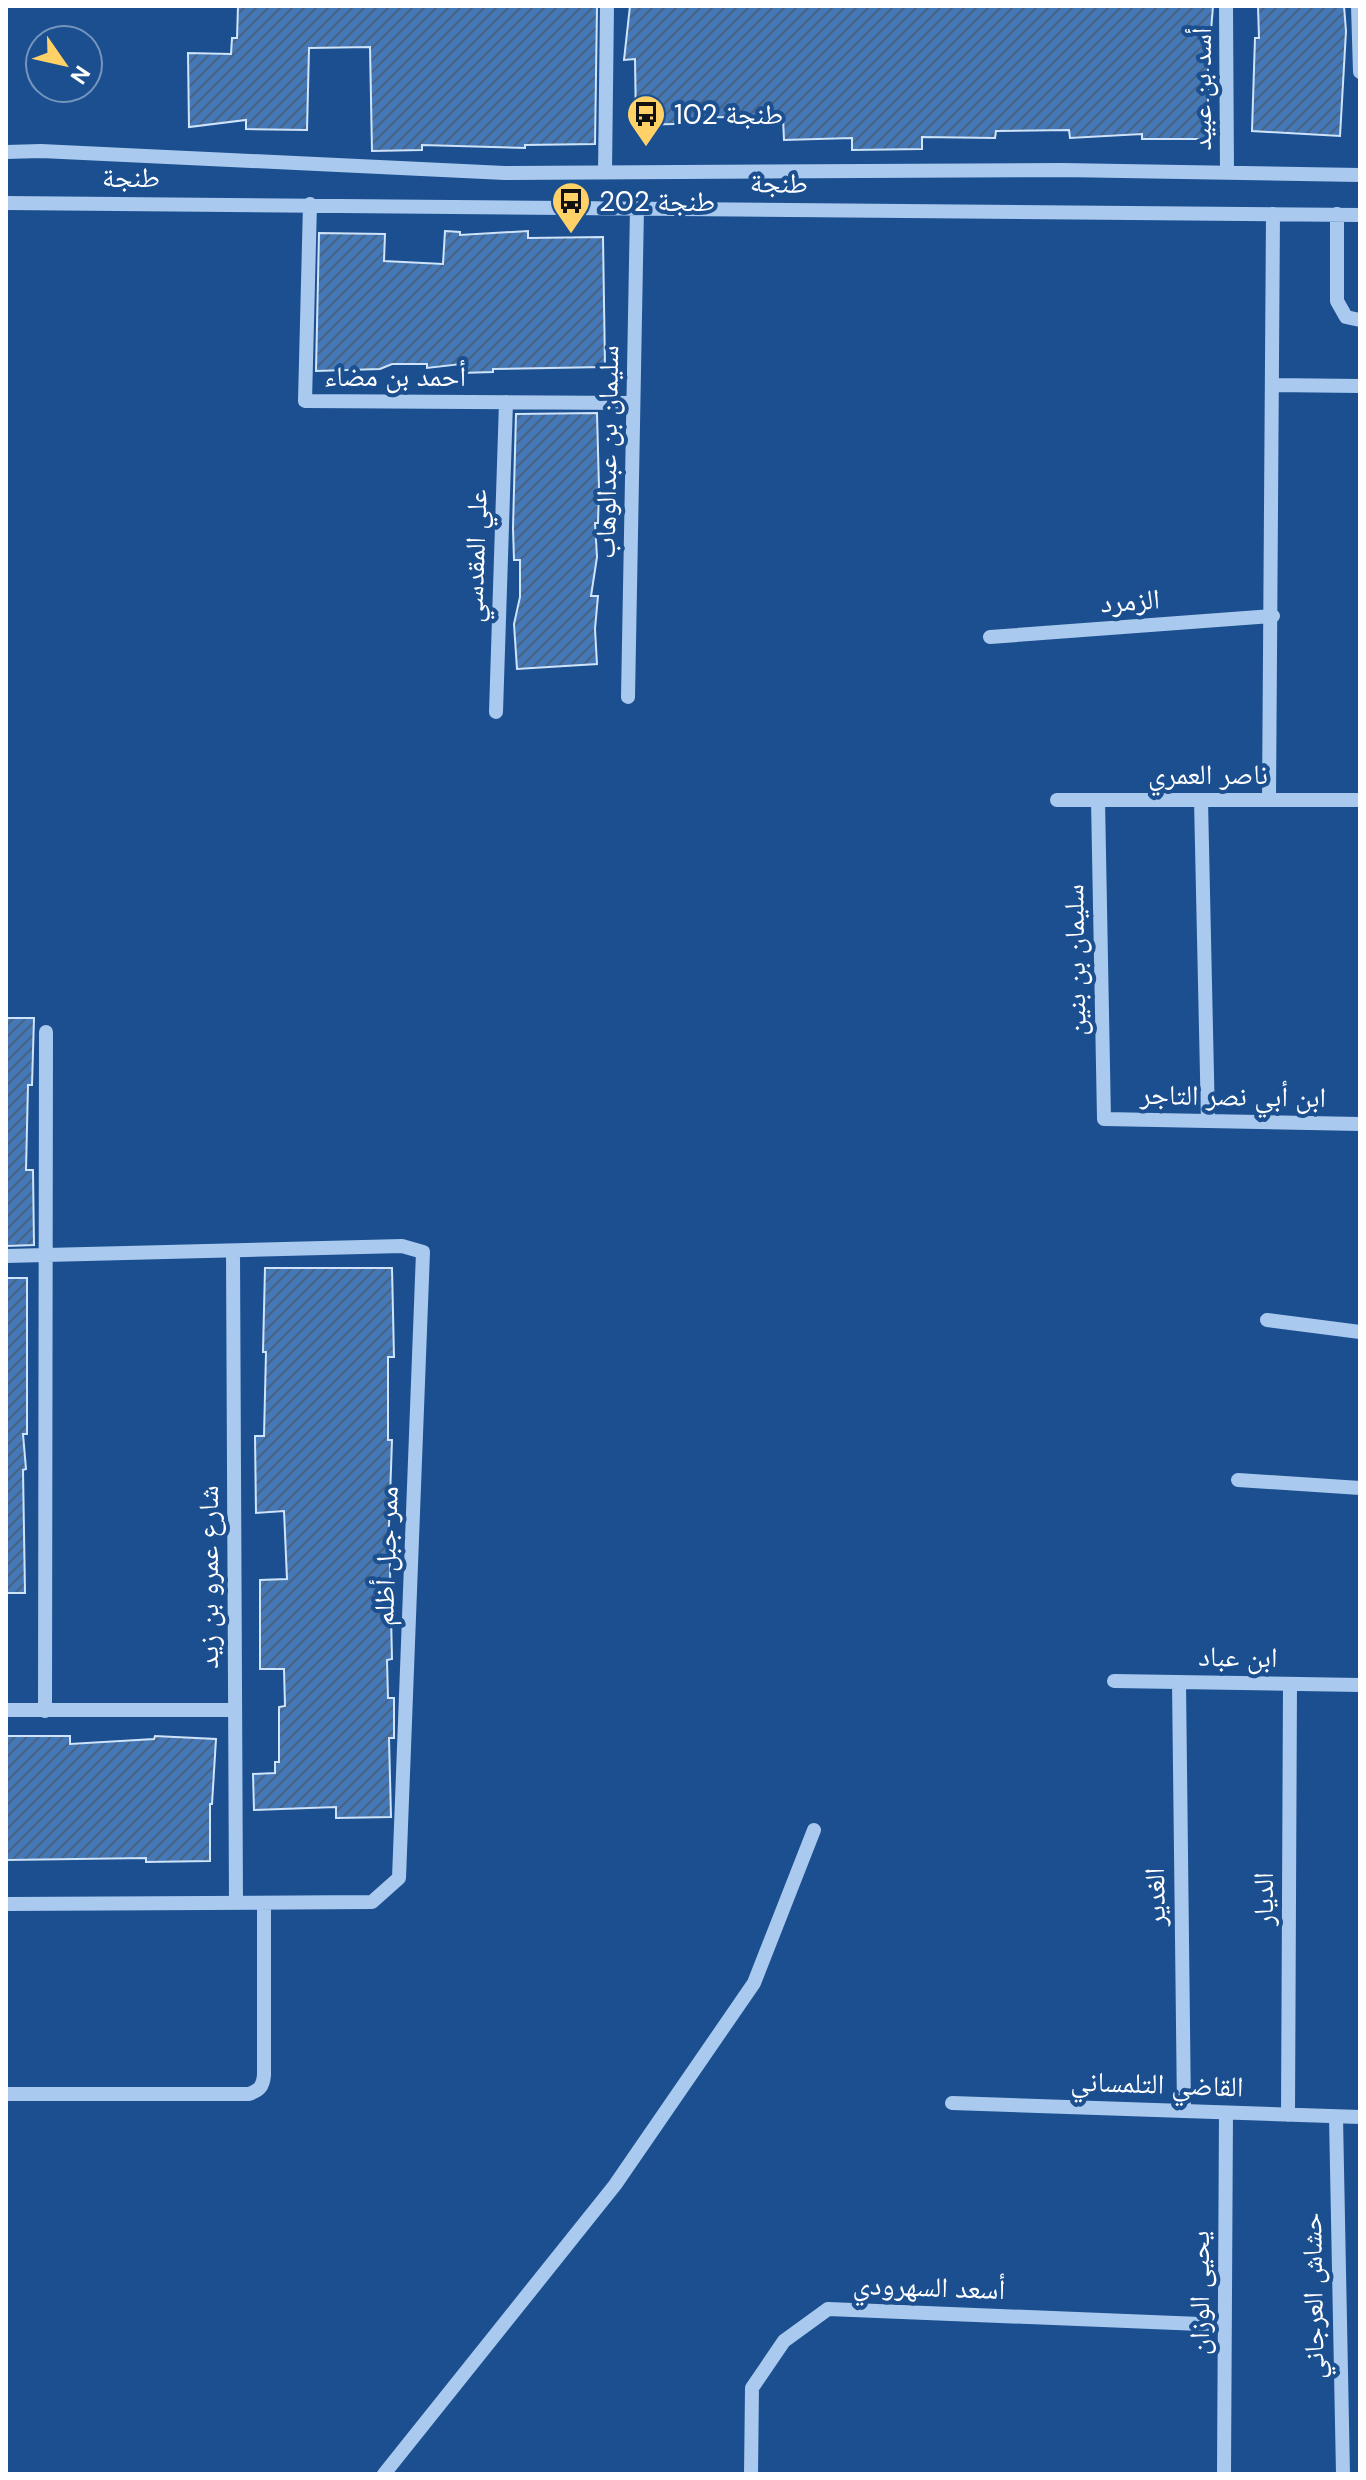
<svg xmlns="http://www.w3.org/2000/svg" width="1366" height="2480" font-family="'DM Sans','Noto Naskh Arabic',sans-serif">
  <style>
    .building { fill: url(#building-hatch); stroke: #cfe3fa; stroke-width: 2 }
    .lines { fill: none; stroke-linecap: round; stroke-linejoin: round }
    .minor { stroke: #a9c9ee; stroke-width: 14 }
    .labels { text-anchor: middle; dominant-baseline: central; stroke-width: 8; stroke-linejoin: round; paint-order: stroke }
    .street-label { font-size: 28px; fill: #fff; stroke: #1b4f8f }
    .poi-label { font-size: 28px; fill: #fff; stroke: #1b4f8f; text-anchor: start }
  </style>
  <defs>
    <pattern id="building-hatch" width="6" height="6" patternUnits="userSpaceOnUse" patternTransform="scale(2)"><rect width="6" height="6" fill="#4478b7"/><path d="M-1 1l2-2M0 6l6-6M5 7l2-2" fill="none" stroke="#486282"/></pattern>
  </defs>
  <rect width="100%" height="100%" fill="#1b4f8f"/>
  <!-- building -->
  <path class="building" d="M238 6H597L595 144 525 145V148L422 145V150L372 151 370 47 309 48 307 130 246 129V120L189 127 188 53 231 54 232 38H237Z
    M630 6H1213L1208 69V139H1142V134L1070 138 1069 130 996 131 995 138 922 137V149L852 150V138L784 140 783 118 712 117V123L636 125 635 59 624 60Z
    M1258 6H1344L1346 31 1340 136 1252 131 1255 38H1259Z
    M445 231 460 232V235L528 231V238L603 237 605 367 493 369V372L461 373V364L427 368V364H392L380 369 316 371 319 233 385 234 384 261 443 264Z
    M597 413 599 488 598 523H595L597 557 591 596H598L595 629 597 664 517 669 514 624 520 597V560H514L513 528 516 414Z
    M6 1018H34L32 1085H28L26 1170H33L34 1245 6 1246Z
    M265 1268H392L394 1357H388V1440H392L389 1526 392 1659 387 1660 388 1698H394V1738H389L391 1817 336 1818V1807L254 1810 253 1774 275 1773V1762H279V1707L285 1706 284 1669H260V1580L287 1579 284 1511 256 1513 255 1436H264L266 1352H263Z
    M6 1278H27V1434H23L26 1469 23 1470 25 1593H6Z
    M6 1736H70V1744L154 1739 155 1736 216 1739 212 1804H210V1861L146 1862V1858L6 1860Z"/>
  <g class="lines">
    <!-- minor -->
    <path class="minor" d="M1226 6 1227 172
      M1358 6 1360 72
      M6 152 41 151 505 173 1062 170 1360 175
      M605 172 607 6
      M6 203 1360 215
      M310 204 305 401 633 403
      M1337 214V301L1346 317 1360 320
      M1272 385 1360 386
      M990 637 1273 616
      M628 697 637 208
      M496 712 506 402
      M1057 800H1360
      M1098 800 1104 1119 1360 1124
      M1201 800 1208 1121
      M1269 800 1273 214
      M233 1251 236 1902
      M6 1256 402 1246 423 1252 399 1878 372 1902 6 1904
      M1267 1320 1360 1332
      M1238 1480 1360 1488
      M1114 1681 1360 1685
      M1179 1682 1184 2111
      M6 1710H235
      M45 1711 46 1032
      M6 2094H249C260 2090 263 2086 264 2075V1904
      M952 2103 1360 2117
      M1288 2115 1290 1684
      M1336 2117 1343 2474
      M384 2474 615 2185 754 1983 814 1830
      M751 2474 752 2388 784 2341 828 2309 1225 2325
      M1224 2474 1226 2113"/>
  </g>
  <!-- icons -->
  <defs>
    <symbol id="bus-pin" viewBox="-11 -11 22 30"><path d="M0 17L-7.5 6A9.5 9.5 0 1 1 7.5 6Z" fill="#ffd166" stroke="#1b4f8f"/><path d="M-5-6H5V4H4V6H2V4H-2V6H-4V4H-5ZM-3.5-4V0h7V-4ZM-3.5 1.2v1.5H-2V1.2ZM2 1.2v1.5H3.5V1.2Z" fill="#111"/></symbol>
  </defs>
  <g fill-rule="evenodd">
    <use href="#bus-pin" x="624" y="92" width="44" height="60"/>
    <use href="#bus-pin" x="549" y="179" width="44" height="60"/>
  </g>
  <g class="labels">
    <!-- street labels -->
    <g class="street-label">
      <text transform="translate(1201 89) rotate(-90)">أسد بن عبيد</text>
      <text x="131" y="177">طنجة</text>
      <text transform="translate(779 183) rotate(1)">طنجة</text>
      <text x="395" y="376">أحمد بن مضاء</text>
      <text transform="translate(607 452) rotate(-89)">سليمان بن عبدالوهاب</text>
      <text transform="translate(475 556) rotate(-88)">علي المقدسي</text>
      <text transform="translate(1130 601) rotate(-4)">الزمرد</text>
      <text x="1208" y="774">ناصر العمري</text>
      <text transform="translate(1075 960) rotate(-91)">سليمان بن بنين</text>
      <text transform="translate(1233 1096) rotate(1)">ابن أبي نصر التاجر</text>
      <text transform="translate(386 1556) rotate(-88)">ممر جبل أظلم</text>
      <text transform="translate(208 1577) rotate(-90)">شارع عمرو بن زيد</text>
      <text transform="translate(1238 1657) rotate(1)">ابن عباد</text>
      <text transform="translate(1155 1897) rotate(-91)">الغدير</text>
      <text transform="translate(1263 1899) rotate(-90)">الديار</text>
      <text transform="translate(1157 2084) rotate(2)">القاضي التلمساني</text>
      <text transform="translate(929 2287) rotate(2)">أسعد السهرودي</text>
      <text transform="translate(1199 2293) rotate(-90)">يحيى الوزان</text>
      <text transform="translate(1313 2296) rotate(-91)">حشاش العرجاني</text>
    </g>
    <!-- poi labels -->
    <g class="poi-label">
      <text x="674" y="114">طنجة 102</text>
      <text x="599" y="201">طنجة 202</text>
    </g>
  </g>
  <!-- border -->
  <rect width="1366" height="2480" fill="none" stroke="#ffffff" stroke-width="16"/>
  <!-- north arrow -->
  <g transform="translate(64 64) rotate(124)"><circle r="38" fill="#1b4f8f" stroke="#7695bc" stroke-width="2"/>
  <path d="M0-6L14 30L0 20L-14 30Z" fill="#ffd166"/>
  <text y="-12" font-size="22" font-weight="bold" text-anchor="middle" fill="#ffffff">N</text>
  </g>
</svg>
